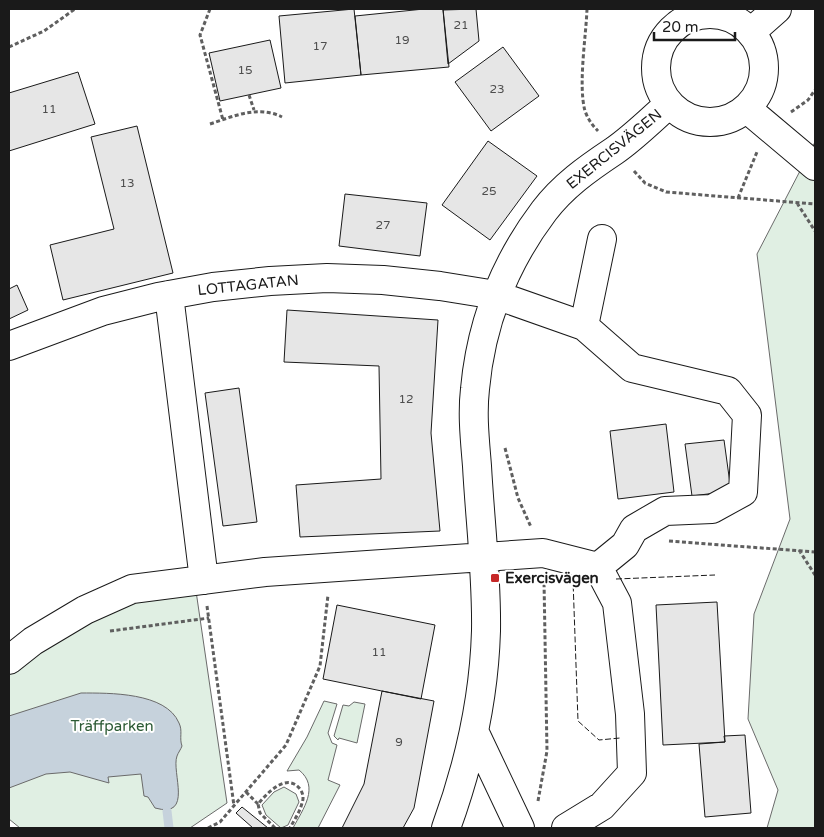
<svg xmlns="http://www.w3.org/2000/svg" width="824" height="837" font-family="'Varela Round',sans-serif">
  <style>
    .green { fill: #e0efe3; stroke: #6a6a6a }
    .water { fill: #c6d2dc; stroke: #6a6a6a }
    .lines { fill: none; stroke-linecap: round; stroke-linejoin: round }
    .stream { stroke: #c6d2dc; stroke-width: 9 }
    .building { fill: #e6e6e6; stroke: #1a1a1a }
    .minor-casing { stroke: #1a1a1a; stroke-width: 30 }
    .path { stroke: #5f5f5f; stroke-width: 3; stroke-dasharray: 4 2.5; stroke-linecap: butt }
    .minor { stroke: #fff; stroke-width: 28 }
    .fence { stroke: #1a1a1a; stroke-width: 1; stroke-dasharray: 6 2.5; stroke-linecap: butt }
    .poi-dot { fill: #c62828; stroke: #fff; stroke-width: 2 }
    .labels { text-anchor: middle; dominant-baseline: central; stroke-width: 4; stroke-linejoin: round; paint-order: stroke }
    .number-label { font-size: 12px; fill: #4d4d4d }
    .street-label { font-size: 15px; fill: #1a1a1a; stroke: #fff }
    .poi-label { font-size: 15px; font-weight: bold; fill: #1a1a1a; stroke: #fff; text-anchor: start }
    .park-label { font-size: 15px; fill: #2b5a34; stroke: #fff }
  </style>
  <rect width="100%" height="100%" fill="#fff"/>
  <!-- green -->
  <path class="green" d="M815 142V828H767L778 790 748 719 754 614 790 519 757 254Z
    M196 591 227 803 190 828H20L9 819V674L32 655 112 604Z
    M324 701 337 704 328 733 332 743 337 745 328 780 340 785 318 828H293C303 809 320 787 299 770L287 771 307 737Z
    M354 702 365 704 357 743 339 738 338 740 334 736 343 705 349 706Z
    M284 787 296 794 299 802 288 825 281 828 266 815 262 805 274 792Z"/>
  <!-- water -->
  <path class="water" d="M81 693C109 693 166 692 179 723 183 731 179 738 182 746 181 749 178 753 177 756 171 772 194 819 155 808L148 797 144 796 141 774 108 777 109 783 70 772 46 774 9 788V716Z"/>
  <g class="lines">
    <!-- stream -->
    <path class="stream" d="M167 811 169 828"/>
  </g>
  <!-- building -->
  <path class="building" d="M354 9 361 75 285 83 279 16Z
    M424 9H443L449 67 361 75 355 16Z
    M476 9 479 41 448 64 443 10Z
    M270 40 281 88 220 101 209 53Z
    M503 47 539 96 491 131 455 82Z
    M78 72 95 124 9 151V93Z
    M137 126 173 273 63 300 50 245 114 229 91 137Z
    M488 141 537 176 490 240 442 205Z
    M345 194 427 203 420 256 339 246Z
    M17 285 28 310 9 319V289Z
    M287 310 438 320 431 433 440 531 300 537 296 485 381 479 379 366 284 362Z
    M239 388 257 522 223 526 205 393Z
    M666 424 674 492 618 499 610 431Z
    M724 440 731 491 692 496 685 444Z
    M717 602 725 742 663 745 656 605Z
    M337 605 435 625 421 699 323 679Z
    M382 691 434 701 414 808 403 828H342L364 784Z
    M745 735 751 813 705 817 699 744 725 742 724 736Z
    M242 807 268 828H253L236 813Z"/>
  <g class="lines">
    <defs>
      <path id="minor" d="M656 68a54 54 0 1 1 108 0a54 54 0 1 1-108 0Z
        M751 32 777 9
        M746 108 815 166
        M169 295 204 580
        M584 326 602 239
        M9 346 103 311 158 297 213 287 270 281 327 278 383 280 440 286 496 295 584 326 632 368 728 391 747 415 743 492 712 509 665 511 634 529 625 545 598 567
        M9 660 33 641 85 610 132 589 265 572 543 553 598 567 617 603 630 714 632 773 602 806 566 828
        M474 731 520 828
        M446 828C469 765 484 699 486 631 487 576 480 521 477 466 475 441 472 415 475 389 481 323 504 264 544 211 563 186 587 169 614 151 633 138 651 120 669 104"/>
    </defs>
    <!-- minor casing -->
    <use href="#minor" class="minor-casing"/>
    <!-- path -->
    <path class="path" d="M210 9 200 35 223 120
      M587 9C586 37 578 85 585 111 588 119 592 125 598 131
      M9 47 44 31 75 9
      M249 95 254 110
      M791 112 808 100 815 90
      M210 124C234 116 258 105 282 117
      M634 171 645 183 666 192 815 204
      M738 198 757 152
      M797 203 815 231
      M505 448 518 498 531 527
      M669 541 815 552
      M799 550 815 575
      M207 606 234 806
      M110 631 209 618
      M246 792 258 804
      M538 801 547 751 544 581
      M208 828 220 822 286 745 320 666 328 595
      M275 828 260 813 258 804C267 793 287 772 300 789 303 793 304 798 302 803 300 812 294 820 290 828"/>
    <!-- minor -->
    <use href="#minor" class="minor"/>
    <!-- fence -->
    <path class="fence" d="M616 579 715 575
      M593 580H573L578 721 599 740 620 738"/>
  </g>
  <!-- markers -->
  <rect class="poi-dot" x="490" y="573" width="10" height="10" rx="2.5"/>
  <g class="labels">
    <!-- number labels -->
    <g class="number-label">
      <text x="461" y="25">21</text>
      <text x="402" y="40">19</text>
      <text x="320" y="46">17</text>
      <text x="245" y="70">15</text>
      <text x="497" y="89">23</text>
      <text x="49" y="109">11</text>
      <text x="127" y="183">13</text>
      <text x="489" y="191">25</text>
      <text x="383" y="225">27</text>
      <text x="406" y="399">12</text>
      <text x="379" y="652">11</text>
      <text x="399" y="742">9</text>
    </g>
    <!-- street labels -->
    <g class="street-label">
      <text transform="translate(614 149) rotate(-39)">EXERCISVÄGEN</text>
      <text transform="translate(248 285) rotate(-6)">LOTTAGATAN</text>
    </g>
    <!-- poi labels -->
    <g class="poi-label">
      <text x="505" y="578">Exercisvägen</text>
    </g>
    <!-- park labels -->
    <g class="park-label">
      <text x="112" y="726">Träffparken</text>
    </g>
  </g>
  <!-- border -->
  <rect width="824" height="837" fill="none" stroke="#1a1a1a" stroke-width="20"/>
  <!-- scale -->
  <path d="M654 32v8h81v-8" fill="none" stroke="#1a1a1a" stroke-width="2.5"/>
  <text x="662" y="32" font-size="15" fill="#1a1a1a" stroke="#ffffff" stroke-width="4" paint-order="stroke">20 m</text>
</svg>
